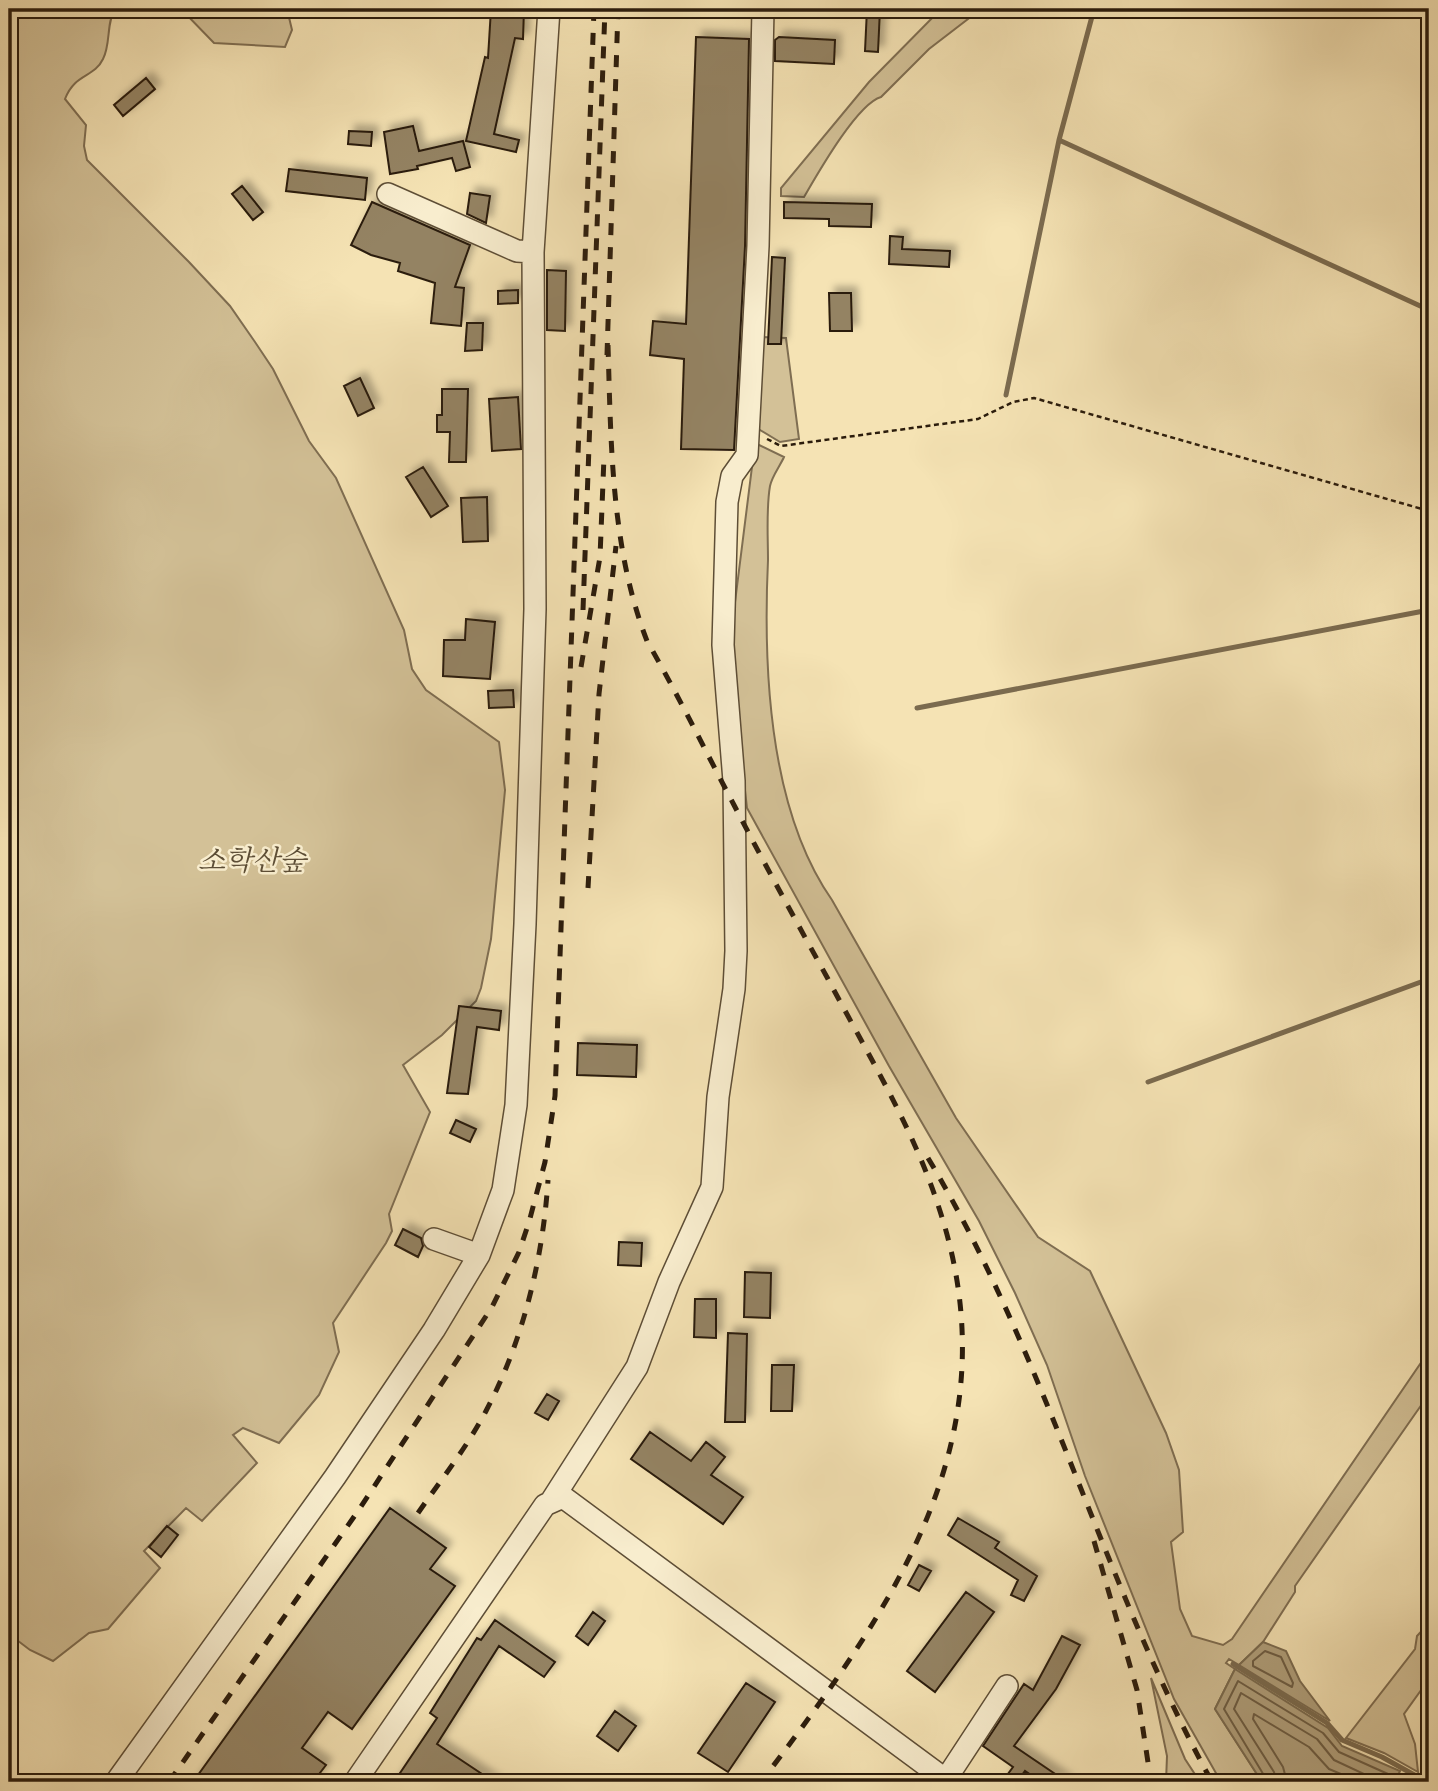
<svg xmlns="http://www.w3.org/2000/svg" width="1438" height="1791" font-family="Vollkorn,'Noto Serif KR',serif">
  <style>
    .green { fill: #d3c197; stroke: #7f6e52; stroke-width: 2 }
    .water { fill: #b09f7b; stroke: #7b6b4f; stroke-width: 2 }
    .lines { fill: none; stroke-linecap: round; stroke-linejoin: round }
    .shore { stroke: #6e5e44; stroke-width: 2 }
    .stream { stroke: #7b6b4f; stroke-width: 5 }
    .building { fill: #948363; stroke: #2b1c0c; stroke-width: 2; filter: url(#shadow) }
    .minor-casing { stroke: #5e4e36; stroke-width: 24 }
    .path { stroke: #2b1c0c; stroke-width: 2.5; stroke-dasharray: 5 3.5; stroke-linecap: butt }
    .minor { stroke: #f8edce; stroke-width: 21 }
    .rail { stroke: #2b1c0c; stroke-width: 5; stroke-dasharray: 12 12; stroke-linecap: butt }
    .labels { text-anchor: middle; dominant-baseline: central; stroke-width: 5; stroke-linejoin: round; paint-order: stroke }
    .park-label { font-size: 28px; font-style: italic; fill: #5d4e36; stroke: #f8edce }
  </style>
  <defs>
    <filter id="shadow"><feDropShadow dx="6" dy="-6" stdDeviation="3.5" flood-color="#0004"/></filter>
  </defs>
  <rect width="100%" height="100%" fill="#f5e3b4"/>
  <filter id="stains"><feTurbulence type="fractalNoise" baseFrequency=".00286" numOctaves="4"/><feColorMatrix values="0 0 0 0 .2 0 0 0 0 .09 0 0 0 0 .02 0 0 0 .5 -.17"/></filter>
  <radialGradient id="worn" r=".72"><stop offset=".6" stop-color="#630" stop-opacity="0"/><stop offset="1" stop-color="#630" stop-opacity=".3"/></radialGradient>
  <!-- green -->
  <path class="green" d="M9 9H115C106 23 111 44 103 59 94 78 75 73 65 99L86 125 84 146 87 160 189 262 230 306 255 342 273 369 309 441 336 478 404 630 412 669 426 690 499 742 505 790 491 939 481 988 476 1001 442 1035 403 1065 430 1112 389 1214 392 1231 386 1243 333 1323 339 1352 319 1395 279 1443 243 1428 233 1435 257 1463 202 1521 186 1508 144 1551 160 1568 108 1629 89 1633 53 1661 30 1650 9 1634Z
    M181 9H287L292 30 285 47 214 43Z
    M941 9H981L929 49 881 97C857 104 818 173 804 197L781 196V188L869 82Z
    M762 337 786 338 799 439 780 442 755 427Z
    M755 443 784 457C780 466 772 476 770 486 766 509 768 536 768 560 763 667 769 810 832 900L956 1118 1038 1237 1090 1271 1166 1433 1179 1470 1183 1532 1171 1542 1180 1609 1192 1636 1223 1645 1232 1639 1429 1351V1394L1295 1586V1592L1263 1642 1239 1665 1229 1659 1226 1663 1235 1669 1215 1709 1262 1782H1221L1174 1699 1085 1476 1047 1365 1015 1293 979 1221 889 1066 747 808 729 650Z
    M1429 1623V1679L1404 1714 1415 1744 1418 1772 1384 1753 1346 1738 1415 1649 1417 1636Z
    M1151 1678 1185 1759 1200 1782H1166L1167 1756Z"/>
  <!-- water -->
  <path class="water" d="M1263 1642 1286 1651 1300 1681 1330 1721 1239 1665Z
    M1235 1669 1328 1728 1342 1746 1400 1771 1395 1782H1262L1215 1709Z"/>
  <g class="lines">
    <!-- shore -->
    <path class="shore" d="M1265 1651 1281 1657 1293 1683 1292 1687 1253 1666V1661Z
      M1268 1782 1224 1709 1238 1681 1323 1733 1339 1752 1388 1774 1389 1782
      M1276 1782 1274 1772 1234 1709 1241 1693 1317 1739 1334 1760 1381 1782
      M1287 1782 1283 1767 1253 1719 1254 1714 1309 1747 1329 1769 1360 1782"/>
    <!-- stream -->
    <path class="stream" d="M1059 140 1429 310
      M1006 395 1059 140 1094 9
      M917 708 1429 610
      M1148 1082 1429 979
      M1233 1664 1327 1723 1342 1740 1382 1757 1427 1782"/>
  </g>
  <!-- building -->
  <path class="building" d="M491 9H524L523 39 515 38 494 134 519 140 516 152 466 141 485 57 488 58Z
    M867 9H880L878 52 865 51Z
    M696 37 749 39 745 246 734 450 681 449 684 359 650 355 653 321 686 324Z
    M779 37 835 40 834 64 775 61V40Z
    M146 78 155 89 123 116 114 105Z
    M413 126 419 151 463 141 470 167 456 171 452 158 417 166 418 169 390 174 384 132Z
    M349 131 372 132 371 146 348 144Z
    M289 169 367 178 365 200 286 191Z
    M242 186 263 212 253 220 232 194Z
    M470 193 490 196 486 223 467 214Z
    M372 202 470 245 455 287 464 288 461 326 431 323 435 283 398 271 400 263 371 255 351 245Z
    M784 202 872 204 871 227 829 226V219L784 218Z
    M890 236 903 237 902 249 950 251 949 267 889 264Z
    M772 257 785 258 781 344H768Z
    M547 270 566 271 565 331 547 330Z
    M518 290V303L498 304V291Z
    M829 293H851L852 331H830Z
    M467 323H483L482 350 465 351Z
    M360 378 374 408 358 416 344 386Z
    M442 389H468L466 462H449L450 432H437V415H442Z
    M518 397 521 449 492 451 489 399Z
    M423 467 448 506 431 517 406 477Z
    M487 497 488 541 463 542 461 498Z
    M466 619 495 622 490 679 443 676 444 640H465Z
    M513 690 514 707 489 708 488 691Z
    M459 1006 501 1011 499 1030 477 1027 468 1094 447 1093Z
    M578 1043 637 1045 636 1077 577 1075Z
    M456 1120 476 1129 470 1142 450 1133Z
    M403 1229 421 1238 423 1246 418 1257 395 1245Z
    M619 1242 642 1243 641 1266 618 1265Z
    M745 1272 771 1273 770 1318 744 1317Z
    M695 1299H716V1338L694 1337Z
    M728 1333 747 1334 745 1422H725Z
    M772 1365H794L792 1411H771Z
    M547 1394 559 1401 548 1420 535 1413Z
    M650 1432 691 1461 706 1442 725 1457 711 1475 743 1497 723 1524 631 1459Z
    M390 1508 446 1548 430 1569 455 1586 352 1729 328 1712 302 1748 326 1765 313 1782H193Z
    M958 1518 999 1542 995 1548 1037 1576 1024 1601 1011 1595 1018 1580 948 1535Z
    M167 1526 178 1535 161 1557 149 1547Z
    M919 1565 931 1571 919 1591 908 1585Z
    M966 1592 994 1612 935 1692 907 1671Z
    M593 1612 605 1621 588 1645 576 1636Z
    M495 1620 555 1662 544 1677 499 1646 437 1744 494 1782H394L437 1718 430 1713 477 1638 481 1640Z
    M1062 1636 1080 1645 1056 1689 1014 1746 1067 1782H1041L1025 1771 1017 1782H1012L1005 1778 1013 1767 983 1746 1024 1684 1033 1690Z
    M746 1683 775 1702 728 1772 698 1753Z
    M615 1711 636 1726 618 1751 597 1736Z"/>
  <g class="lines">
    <defs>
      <path id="minor" d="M388 194 517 251 533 252
        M434 1239 479 1255
        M552 1500 637 1367 669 1282 712 1187 718 1097 734 989 736 951 734 781 723 645 727 502 732 476 747 455 758 246 763 9
        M116 1782 335 1477 434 1330 479 1255 503 1190 516 1105 525 924 535 609 533 252 549 9
        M355 1782 545 1505 563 1497 946 1780
        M944 1782 1007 1686"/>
    </defs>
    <!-- minor casing -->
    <use href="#minor" class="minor-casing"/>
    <!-- path -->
    <path class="path" d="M767 439 781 446 978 419 1013 402 1034 398 1429 511"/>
    <!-- minor -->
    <use href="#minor" class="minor"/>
    <!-- rail -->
    <path class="rail" d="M608 345C611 444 611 548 647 641 678 695 705 750 734 805 764 863 796 921 828 979 867 1053 913 1127 939 1208 1015 1437 893 1608 761 1782
      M607 355 618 9
      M583 610 605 9
      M581 667 600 557 604 457
      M588 888 599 694 616 546
      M928 1158C1046 1355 1102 1582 1212 1782
      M418 1513C441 1480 467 1447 486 1411 523 1341 543 1259 548 1180
      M1094 1541 1137 1690 1151 1782
      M169 1782 358 1511 492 1307 519 1252 529 1222 545 1162 555 1096 594 9"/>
  </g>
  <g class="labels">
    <!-- park labels -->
    <g class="park-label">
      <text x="252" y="862">소학산숲</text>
    </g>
  </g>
  <!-- margin -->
  <rect width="1438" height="1791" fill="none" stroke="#f5e3b4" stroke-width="35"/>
  <rect x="10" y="10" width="1417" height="1770" fill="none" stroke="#2b1c0c" stroke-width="3.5"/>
  <rect x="18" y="18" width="1403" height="1756" fill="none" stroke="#2b1c0c" stroke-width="2"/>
  <rect width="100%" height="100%" filter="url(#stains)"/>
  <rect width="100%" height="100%" fill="url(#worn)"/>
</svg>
